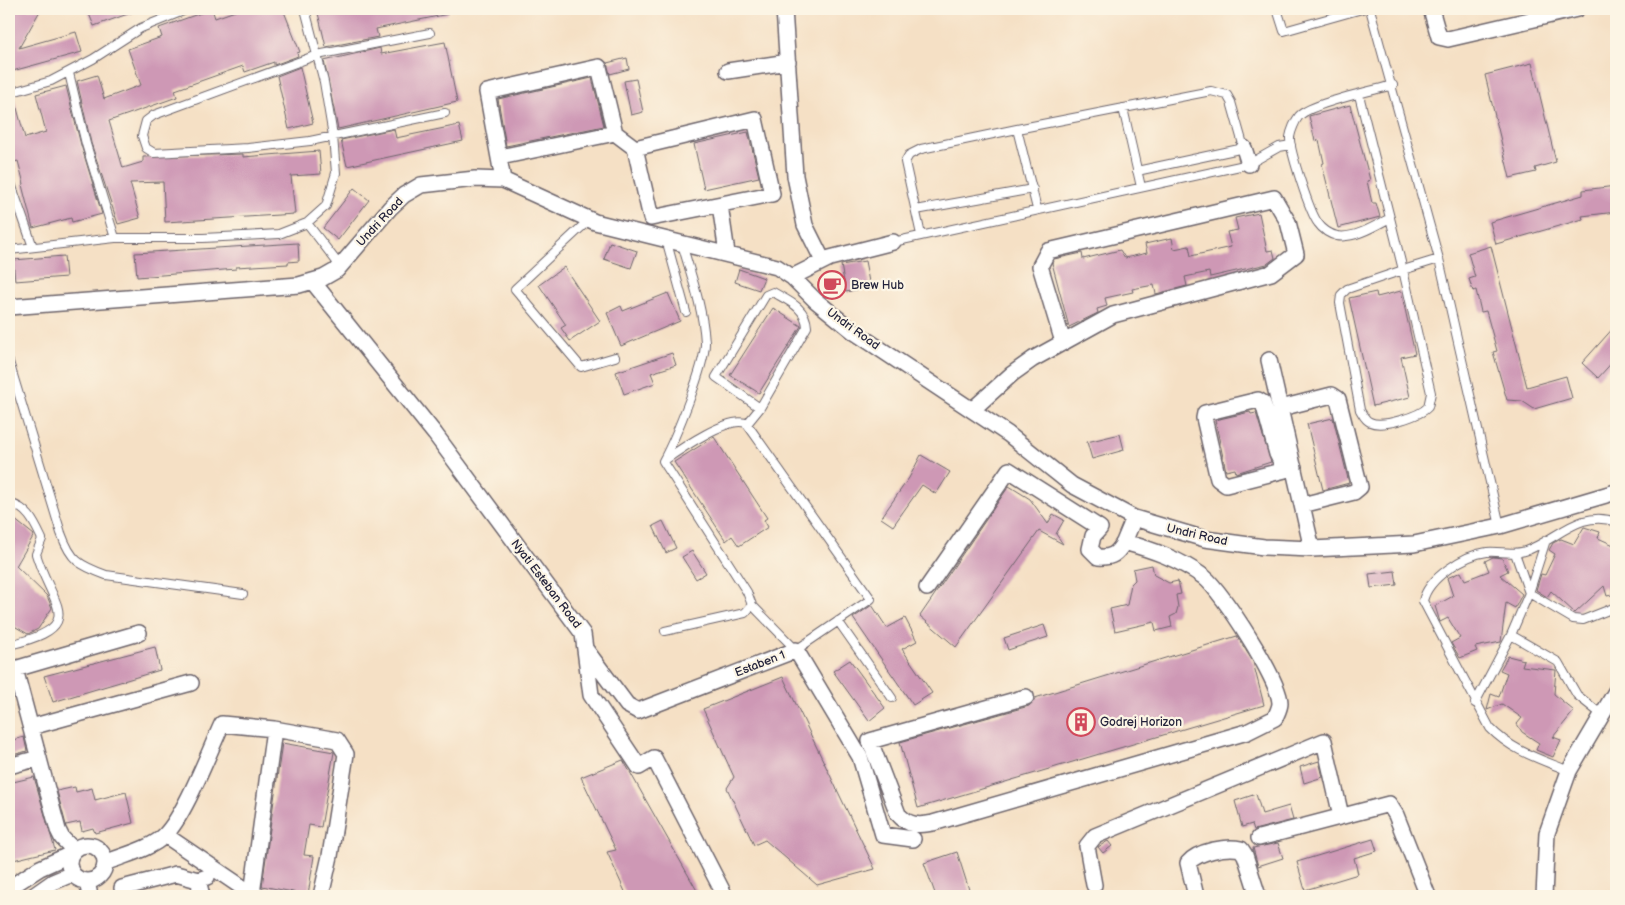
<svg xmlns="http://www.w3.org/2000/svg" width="1625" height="905" font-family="'Balsamiq Sans',sans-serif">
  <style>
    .building { fill: #ce98b5 }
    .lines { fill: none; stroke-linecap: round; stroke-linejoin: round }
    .service-casing { stroke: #6c646b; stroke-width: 10 }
    .minor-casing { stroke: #6c646b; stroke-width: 18 }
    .service { stroke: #fff; stroke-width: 8 }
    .minor { stroke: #fff; stroke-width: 15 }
    .labels { text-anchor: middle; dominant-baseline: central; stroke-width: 4.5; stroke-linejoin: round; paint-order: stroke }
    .street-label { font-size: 12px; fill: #22223b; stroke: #fcf5e5 }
    .poi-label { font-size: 12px; fill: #22223b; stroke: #fcf5e5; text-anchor: start }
  </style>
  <rect width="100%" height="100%" fill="#fcf5e5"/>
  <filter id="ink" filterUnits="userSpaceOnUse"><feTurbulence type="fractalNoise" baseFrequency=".02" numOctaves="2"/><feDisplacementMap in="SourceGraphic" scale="10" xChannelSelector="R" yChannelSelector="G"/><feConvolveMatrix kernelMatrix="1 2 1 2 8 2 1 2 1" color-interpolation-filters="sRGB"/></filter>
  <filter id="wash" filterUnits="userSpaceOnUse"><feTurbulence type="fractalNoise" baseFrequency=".0096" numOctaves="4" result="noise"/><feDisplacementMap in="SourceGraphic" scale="20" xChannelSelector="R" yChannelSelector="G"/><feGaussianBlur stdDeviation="1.12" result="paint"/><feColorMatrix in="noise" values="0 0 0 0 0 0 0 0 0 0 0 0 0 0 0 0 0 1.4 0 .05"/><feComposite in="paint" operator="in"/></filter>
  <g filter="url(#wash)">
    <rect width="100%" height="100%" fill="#f5e0c5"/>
    <g id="blocks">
      <!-- building -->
      <path class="building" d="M9 9H41L19 48 76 32 82 52 9 72Z
        M87 9H139V10L94 26Z
        M212 9 215 18 241 9H283L300 52 297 53 298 56 274 65V62L245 72 243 66 175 90 177 97 109 121 123 168 143 162V157L243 154V157L319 151 321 174 291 176 295 214 165 222 163 182 130 183 140 218 118 224 91 143 77 81 97 75 104 99 141 85 128 49 162 37 159 28Z
        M335 9H447L448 14 376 29 378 37 326 47 318 13Z
        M445 42 457 102 338 129 324 61 380 48 381 54Z
        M627 58 629 69 610 74 607 63Z
        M1532 63 1556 162 1535 168 1536 172 1510 178 1485 75Z
        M300 67 313 123 289 129 277 76Z
        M592 78 604 126 506 146 498 99Z
        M636 79 643 112 631 115 624 81Z
        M66 86 81 145 102 214 72 222 71 218 33 228 22 185 24 184 18 161 14 162 9 143V98L14 97 25 138 46 132 36 94Z
        M1350 105 1370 180 1367 181 1372 203H1376L1380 217 1338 228 1322 164 1324 163 1319 140 1315 141 1309 116Z
        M459 125 463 141 347 166 341 140 394 129 396 138Z
        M748 132 759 177 704 189 694 144Z
        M1616 186V212L1582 216 1583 219 1496 244 1490 222 1583 195V190Z
        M354 188 369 200 338 240 323 228Z
        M1259 213 1267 251 1273 250 1275 258 1267 264 1210 277 1209 272 1185 277 1187 286 1156 294 1154 285 1132 289 1133 292 1105 298 1107 306 1097 309 1098 313 1069 327 1052 263 1054 259 1082 253 1083 259 1120 250 1125 258 1147 253 1145 244 1172 238 1174 249 1189 246 1191 256 1231 247 1227 232 1238 230 1235 218Z
        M610 242 637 251 631 268 604 259Z
        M298 243 299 261 288 262V264L236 267V269L137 277 135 253Z
        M1491 246 1527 387 1566 376 1572 398 1534 409 1522 401 1507 400 1493 352 1497 351 1486 311 1481 312 1476 290 1473 291 1469 279 1475 277 1468 253Z
        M64 256 66 277 15 281 13 260Z
        M865 261 870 287 846 292 841 265Z
        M564 267 600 321 570 341 561 328 566 325 539 285Z
        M739 269 764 278 759 290 735 282Z
        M1401 291 1415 354 1401 357 1410 397 1373 406 1349 298 1376 292 1377 297Z
        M668 293 680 321 621 346 607 313 621 306 623 311Z
        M773 308 801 326 759 393 730 375Z
        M1616 325V358L1598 378 1582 363Z
        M672 353 676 365 651 373 655 383 624 394 616 372Z
        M1250 412 1251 414 1256 413 1271 462 1236 473 1235 469 1226 471 1215 420Z
        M1333 418 1349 483 1323 490 1307 424Z
        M1120 434 1124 450 1092 459 1087 442Z
        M714 437 767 518 764 520 768 527 739 546 732 536 726 541 674 462Z
        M921 455 950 472 936 494 922 485 893 526 881 518 909 478Z
        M1009 486 1030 499 1048 524 1053 514 1064 520 1056 534 1063 544 1039 531 956 647 920 616Z
        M9 515 34 535 16 566 47 596 52 608 38 629 28 634 9 623Z
        M663 521 676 548 666 553 653 526Z
        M1584 527 1600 532 1598 538 1616 546V594L1607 596 1604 586 1575 613 1551 591 1547 597 1536 590 1541 574 1545 575 1555 554 1549 550 1553 543 1561 539 1574 544Z
        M692 551 706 573 696 579 682 557Z
        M1493 557 1502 558 1508 571 1500 575 1522 594 1515 608 1506 603 1501 642 1475 647 1477 651 1460 658 1451 643 1460 638 1448 618 1440 622 1435 606 1453 596 1447 578 1461 572 1465 580 1489 571 1485 561Z
        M1152 565 1154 575 1169 583 1178 581 1181 594 1176 595 1178 607 1176 614 1170 617 1172 627 1156 631 1154 622 1115 631 1110 609 1127 605 1131 584 1135 580 1133 569Z
        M1395 571 1397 585 1371 588 1369 574Z
        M872 605 887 628 905 618 917 641 902 649 932 693 913 705 853 618Z
        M1044 625 1048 637 1008 650 1004 638Z
        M1237 636 1253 662 1264 705 918 808 900 742 1029 706 1035 698Z
        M155 647 160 670 53 702 44 676Z
        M1508 656 1524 660 1522 666 1556 670 1554 694 1574 711 1553 737 1561 740 1553 757 1536 750 1539 743 1522 732 1517 724 1522 718 1502 704 1487 710 1491 694 1499 697 1507 673 1500 670Z
        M850 660 885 708 869 721 833 671Z
        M783 677 875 869 817 885 765 840 754 845 727 788 734 777 703 709Z
        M24 737 27 751 9 756V741Z
        M282 743 334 752 321 827 309 825 304 855 314 856 308 895 262 886Z
        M623 760 626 765 700 896H627L607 852 616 850 581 777Z
        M1319 761 1323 777 1304 783 1300 767Z
        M34 777 55 850 9 861V783Z
        M75 787 76 792 92 788 95 800 126 792 133 823 95 833 93 828 82 831 80 822 66 825 57 791Z
        M1256 794 1262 814 1289 806 1293 820 1254 830 1252 824 1242 827 1235 801Z
        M1373 839 1377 851 1354 858 1358 874 1305 890 1297 862Z
        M1108 841 1112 846 1103 853 1098 847Z
        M1278 843 1283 858 1258 866 1253 848Z
        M957 852 971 896H936L924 863Z"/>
    </g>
  </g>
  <g filter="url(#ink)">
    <use href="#blocks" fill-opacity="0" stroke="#6c646b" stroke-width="1"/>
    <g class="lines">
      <defs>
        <path id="service" d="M1277 9 1284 31 1362 9
          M1370 9 1439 259 1500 526
          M430 33 317 55 154 115 146 121 142 136 146 148 154 153 248 148 310 141 445 113
          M69 73 86 144 115 238
          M9 93 51 81 93 59 141 28 188 9
          M1359 95 1390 218C1375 226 1354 239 1337 236 1329 234 1323 230 1318 223 1310 213 1289 149 1290 137 1291 131 1295 121 1299 116 1312 103 1372 91 1393 85
          M1123 108 1141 187
          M1017 129 1211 91 1227 95 1231 102 1244 148 1137 171
          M9 178 33 247
          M916 210 1033 189
          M1390 218 1403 270 1347 289 1341 295 1340 303 1360 410C1363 415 1365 420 1370 422 1382 428 1420 416 1428 407L1431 393 1403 270 1439 259
          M590 219 515 289 581 367 615 357
          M307 223 340 266
          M921 235 905 162 909 155 921 149 1017 129 1037 209
          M666 239 686 312
          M893 242 1249 164 1279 147 1291 145
          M9 250 115 238H203L279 234 307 223 326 206 336 173 333 136 324 82 305 9
          M9 362 61 533C71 561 79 565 106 575L243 594
          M665 460C679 450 731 414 747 424
          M9 503C28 508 34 522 42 539L36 554C52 607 89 626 9 645
          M1515 553 1529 593 1573 619 1583 620 1616 607
          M752 605 796 650 871 599 747 424 760 408 807 327C806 307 788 301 773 292L766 295 716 377 760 408
          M838 621 892 698
          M665 631 745 613 752 605 747 592 663 461C675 439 706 364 705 342 703 308 691 275 682 244
          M1511 635 1558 662 1577 695 1602 715
          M1475 703 1511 635 1529 593 1546 540
          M1569 771C1540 759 1512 751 1490 728L1423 601C1428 578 1464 555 1487 552 1500 551 1512 555 1525 551 1556 541 1580 508 1616 522"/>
        <path id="minor" d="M784 9 795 176 805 225 823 261
          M1431 9 1439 37 1448 39 1577 9
          M728 71 788 62
          M1244 148 1249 164
          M500 157 615 133
          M503 180 487 92 599 67 615 133 635 148 651 218 772 194 755 119 635 148
          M720 205 727 253
          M792 277 830 258 893 242
          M313 282 435 434 583 634 591 695 639 767 654 758 725 896
          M9 307 299 285 323 278 337 270 390 208 404 195 421 185 475 179 503 180 595 222 777 267 792 277 815 300 853 331 1008 434 1072 485 1134 518 1205 539 1264 547 1312 549 1414 544 1500 526 1616 492
          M1269 360 1312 549
          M1281 408 1332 395 1338 399 1360 487 1354 492 1302 505
          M972 410 1012 374 1033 359 1113 315 1271 273 1296 254 1288 222 1274 198 1048 251 1040 266 1063 342
          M1285 470 1226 485 1218 479 1204 418 1205 413 1258 400 1263 403 1277 454 1285 470 1294 467
          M927 588 1009 470 1100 528 1093 536 1090 549 1098 557C1112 558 1117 554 1124 542
          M586 650 627 705 638 711 796 650 860 757 883 835 913 839
          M1026 697 870 741 898 814C908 826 919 826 933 823L1247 732 1275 718C1277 713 1280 708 1280 703 1280 681 1222 591 1204 577 1179 559 1153 550 1124 542L1134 518
          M31 727 191 683
          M274 729 337 740 346 754 330 856 321 896
          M9 766 39 758
          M165 835 252 894 260 896
          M1259 838 1389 804 1396 815 1428 896
          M69 863a18 18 0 1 1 36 0a18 18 0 1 1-36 0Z
          M74 850 62 838 58 830 15 669 139 633
          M105 863C124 855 151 849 165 835 185 815 209 752 222 724L274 729 252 894
          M87 881 90 896
          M1094 885 1087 846 1095 836 1324 741 1341 816
          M9 888 40 868 71 854
          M33 896 53 882 72 874
          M125 896 122 888 176 874 198 880
          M202 896 198 880 207 877
          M1196 896 1188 863C1198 851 1226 846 1241 849L1245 855 1258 896
          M1544 896 1547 833 1569 771 1616 691"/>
      </defs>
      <!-- service casing -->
      <use href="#service" class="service-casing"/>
      <!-- minor casing -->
      <use href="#minor" class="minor-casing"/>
      <!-- service -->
      <use href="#service" class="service"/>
      <!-- minor -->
      <use href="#minor" class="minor"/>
    </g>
  </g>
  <!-- icons -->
  <defs>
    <symbol id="cafe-ring" viewBox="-11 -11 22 22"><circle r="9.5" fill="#fcf5e5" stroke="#d1495b" stroke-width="1.5"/><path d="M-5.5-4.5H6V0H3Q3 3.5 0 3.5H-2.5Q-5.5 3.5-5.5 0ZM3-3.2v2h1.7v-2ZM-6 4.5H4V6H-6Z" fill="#d1495b"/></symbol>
    <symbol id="building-ring" viewBox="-11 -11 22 22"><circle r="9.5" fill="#fcf5e5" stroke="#d1495b" stroke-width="1.5"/><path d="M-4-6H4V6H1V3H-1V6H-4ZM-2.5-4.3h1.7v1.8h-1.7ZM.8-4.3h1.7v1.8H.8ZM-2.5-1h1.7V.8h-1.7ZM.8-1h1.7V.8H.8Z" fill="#d1495b"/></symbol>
  </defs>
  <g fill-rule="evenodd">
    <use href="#cafe-ring" x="816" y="269" width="32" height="32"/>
    <use href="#building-ring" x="1065" y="706" width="32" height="32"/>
  </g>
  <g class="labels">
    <!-- street labels -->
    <g class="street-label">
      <text transform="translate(380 222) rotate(-47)">Undri Road</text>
      <text transform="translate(853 329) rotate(36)">Undri Road</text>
      <text transform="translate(1197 535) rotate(13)">Undri Road</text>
      <text transform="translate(546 584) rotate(53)">Nyati Esteban Road</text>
      <text transform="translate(760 664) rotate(-21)">Estaben 1</text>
    </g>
    <!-- poi labels -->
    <g class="poi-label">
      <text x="851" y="285">Brew Hub</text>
      <text x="1100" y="722">Godrej Horizon</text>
    </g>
  </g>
  <!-- margin -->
  <rect width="1625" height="905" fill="none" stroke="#fcf5e5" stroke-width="30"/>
</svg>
